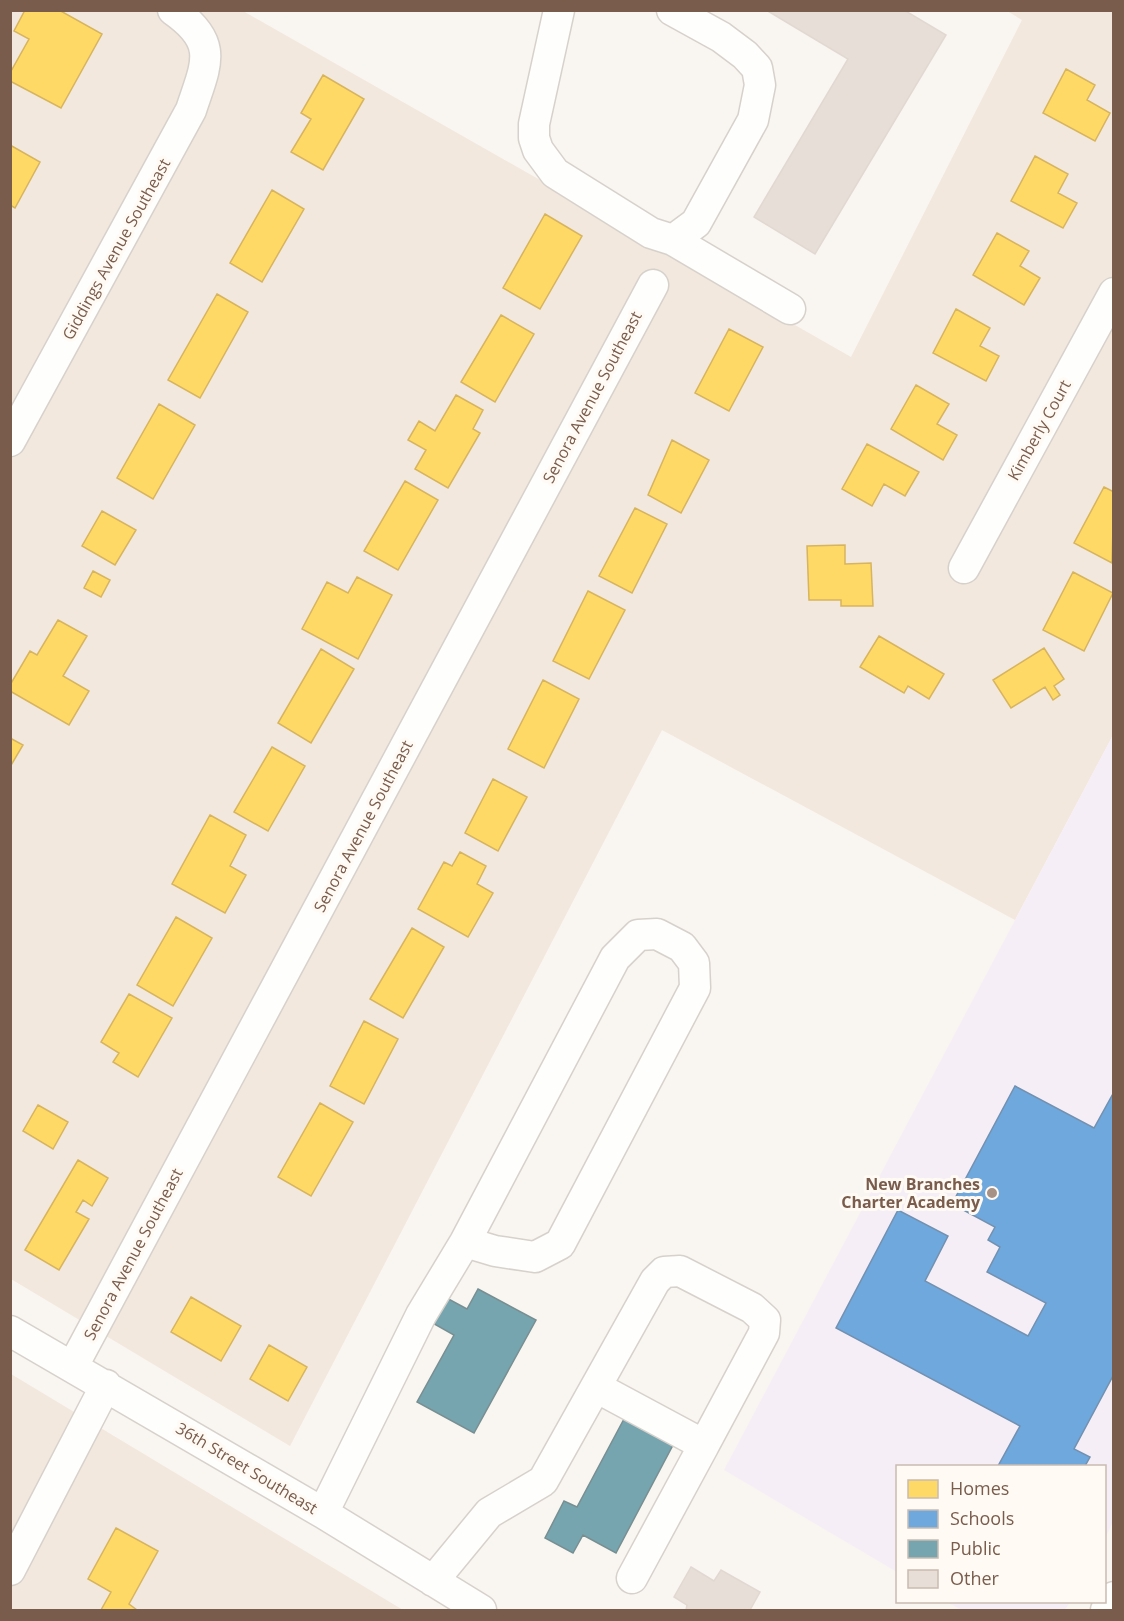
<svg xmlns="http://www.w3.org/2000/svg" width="1124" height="1621" font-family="'Open Sans',sans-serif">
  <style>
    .residential { fill: #f2e8de }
    .education { fill: #f6eef6 }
    .homes { fill: #ffd966; stroke: #d7b45e; stroke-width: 1.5 }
    .schools { fill: #6fa8dc; stroke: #7291b1; stroke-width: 1.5 }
    .public { fill: #76a5af; stroke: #778f92; stroke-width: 1.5 }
    .building { fill: #e6ded7; stroke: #e2d8d2; stroke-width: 1.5 }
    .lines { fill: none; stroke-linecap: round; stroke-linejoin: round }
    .minor-casing { stroke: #d7d1cb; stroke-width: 33 }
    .minor { stroke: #fefefd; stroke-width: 30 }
    .poi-dot { fill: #a69286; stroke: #fffaf3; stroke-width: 2 }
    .labels { text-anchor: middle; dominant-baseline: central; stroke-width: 6; stroke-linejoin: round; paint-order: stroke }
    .street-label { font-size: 16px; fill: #7a5c4d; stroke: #fffaf3 }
    .poi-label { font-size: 16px; font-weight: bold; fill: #7a5c4d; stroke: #fffaf3; text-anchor: end }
  </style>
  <rect width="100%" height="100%" fill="#f9f5f0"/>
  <!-- residential -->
  <path class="residential" d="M11 11H243L851 357 1022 20 1007 11H1113V735L1015 920 662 730 290 1446 11 1279Z
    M11 1374 403 1610H11Z"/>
  <!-- education -->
  <path class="education" d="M1113 735V1522L1105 1538 1104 1466H898L897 1572 724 1470Z
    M947 1602H1070L1065 1610H962Z"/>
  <!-- homes -->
  <path class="homes" d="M25 10H59L102 34 61 108 10 81V73L29 39 14 31Z
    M1066 69 1095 85 1087 100 1110 113 1095 141 1043 113Z
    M323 75 364 99 323 170 291 152 311 119 301 113Z
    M10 145 40 162 15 208 10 205Z
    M1035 156 1068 174 1058 193 1077 203 1063 228 1011 201Z
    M272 190 304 209 262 282 230 263Z
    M545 214 582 236 540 309 503 288Z
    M997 233 1029 251 1020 266 1040 278 1024 305 973 275Z
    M217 294 248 312 200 398 168 380Z
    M956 309 990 328 980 346 999 356 986 381 933 353Z
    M501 315 534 334 495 402 461 382Z
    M729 329 763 347 729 411 695 393Z
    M916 385 949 404 937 424 957 435 943 460 891 429Z
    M456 395 483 410 473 429 480 433 448 488 415 469 426 450 408 440 419 421 435 431Z
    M159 404 195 425 153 499 117 478Z
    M672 440 709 460 681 513 648 495Z
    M867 444 919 472 905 496 884 484 872 506 842 489Z
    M405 481 438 500 398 570 364 551Z
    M1104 487 1114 492 1112 563 1074 543Z
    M635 508 667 524 632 593 599 576Z
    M102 511 136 530 115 565 82 546Z
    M845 545V564L871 563 873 606H841V600H809L807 546Z
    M93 571 110 580 101 597 84 588Z
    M1073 572 1113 593 1084 651 1043 630Z
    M357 577 392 595 358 659 302 629 327 582 348 593Z
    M588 591 625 610 589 679 553 661Z
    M58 620 87 636 63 676 89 691 69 725 10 691V685L30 651 37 655Z
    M879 636 944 674 929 699 908 686 904 693 860 667Z
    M1044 648 1064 679 1054 686 1060 695 1053 700 1045 687 1011 708 993 680Z
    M321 649 354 669 311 743 278 723Z
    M543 680 579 699 544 768 508 749Z
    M10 738 23 745 10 767Z
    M272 747 305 766 268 831 234 812Z
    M493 779 527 797 498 851 465 833Z
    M210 815 246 835 230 866 246 875 225 913 172 884Z
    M460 852 486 866 477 884 493 893 468 937 418 909 444 862 452 866Z
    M176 917 212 938 173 1006 137 985Z
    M412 928 444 947 403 1018 370 999Z
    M129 994 172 1018 138 1077 113 1062 119 1053 101 1042Z
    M364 1021 398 1039 364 1104 330 1086Z
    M320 1103 353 1122 311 1196 278 1177Z
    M38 1105 68 1122 53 1149 23 1131Z
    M78 1160 108 1178 92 1206 83 1200 76 1212 89 1219 59 1270 25 1250Z
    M191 1297 241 1326 221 1361 171 1332Z
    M269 1345 307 1367 288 1401 250 1379Z
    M116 1528 158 1551 129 1604 137 1610H101L111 1592 88 1579Z"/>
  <!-- schools -->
  <path class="schools" d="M1015 1086 1094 1128 1114 1092V1374L1074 1449 1090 1457 1085 1466H998L1020 1426 836 1328 898 1210 948 1236 925 1281 1028 1336 1046 1303 987 1272 1000 1247 988 1240 995 1227 952 1204Z"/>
  <!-- public -->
  <path class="public" d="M478 1289 536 1320 474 1433 417 1402 454 1335 429 1321 443 1296 467 1309Z
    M624 1419 673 1445 616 1553 583 1535 573 1553 545 1538 564 1501 577 1507Z"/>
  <!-- building -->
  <path class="building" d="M766 10H904L946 35 815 254 754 217 848 59Z
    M691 1567 714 1581 721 1570 760 1592 750 1610H686L687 1605 674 1597Z"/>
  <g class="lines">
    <defs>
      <path id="minor" d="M559 10 534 124V138L538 150 555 173 651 233 673 240 790 309
        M672 10 721 37 745 55 757 68 760 85 753 120 696 223 673 240
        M10 441 191 110C206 64 220 43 173 10
        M964 568 1114 293
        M10 1331 323 1513 481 1610
        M73 1366 653 285
        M323 1513 421 1315 465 1242 615 958 638 935 657 934 682 947 694 963 695 988 560 1244 535 1257 495 1251 465 1242
        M10 1570 106 1385
        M632 1578 704 1445
        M433 1581 489 1513 543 1481 655 1281 664 1272 680 1271 752 1308 765 1320 764 1333 704 1445 596 1387
        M1106 1610 1114 1597"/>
    </defs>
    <!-- minor casing -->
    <use href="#minor" class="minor-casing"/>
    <!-- minor -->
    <use href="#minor" class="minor"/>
  </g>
  <!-- markers -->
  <circle class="poi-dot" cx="992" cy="1193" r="6"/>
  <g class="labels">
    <!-- street labels -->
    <g class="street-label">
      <text transform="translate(116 249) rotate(-61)">Giddings Avenue Southeast</text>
      <text transform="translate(592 397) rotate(-62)">Senora Avenue Southeast</text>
      <text transform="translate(1039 430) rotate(-61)">Kimberly Court</text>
      <text transform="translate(363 826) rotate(-62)">Senora Avenue Southeast</text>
      <text transform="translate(133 1254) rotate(-62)">Senora Avenue Southeast</text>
      <text transform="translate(247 1468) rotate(31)">36th Street Southeast</text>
    </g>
    <!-- poi labels -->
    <g class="poi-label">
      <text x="980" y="1184">New Branches<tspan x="980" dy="18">Charter Academy</tspan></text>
    </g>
  </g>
  <!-- border -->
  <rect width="1124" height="1621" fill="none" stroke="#7a5c4d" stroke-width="24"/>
  <!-- legend -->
  <rect x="896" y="1465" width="210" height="138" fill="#fffaf3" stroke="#cabbb1" stroke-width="1.5"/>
  <rect x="908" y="1480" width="30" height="18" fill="#ffd966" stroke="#cabbb1" stroke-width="1.5"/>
  <text x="950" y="1495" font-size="18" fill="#7a5c4d">Homes</text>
  <rect x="908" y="1510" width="30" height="18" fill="#6fa8dc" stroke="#cabbb1" stroke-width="1.5"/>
  <text x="950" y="1525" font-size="18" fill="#7a5c4d">Schools</text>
  <rect x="908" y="1540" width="30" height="18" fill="#76a5af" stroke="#cabbb1" stroke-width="1.5"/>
  <text x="950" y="1555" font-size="18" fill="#7a5c4d">Public</text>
  <rect x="908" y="1570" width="30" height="18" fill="#e6ded7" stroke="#cabbb1" stroke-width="1.5"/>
  <text x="950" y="1585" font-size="18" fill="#7a5c4d">Other</text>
</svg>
